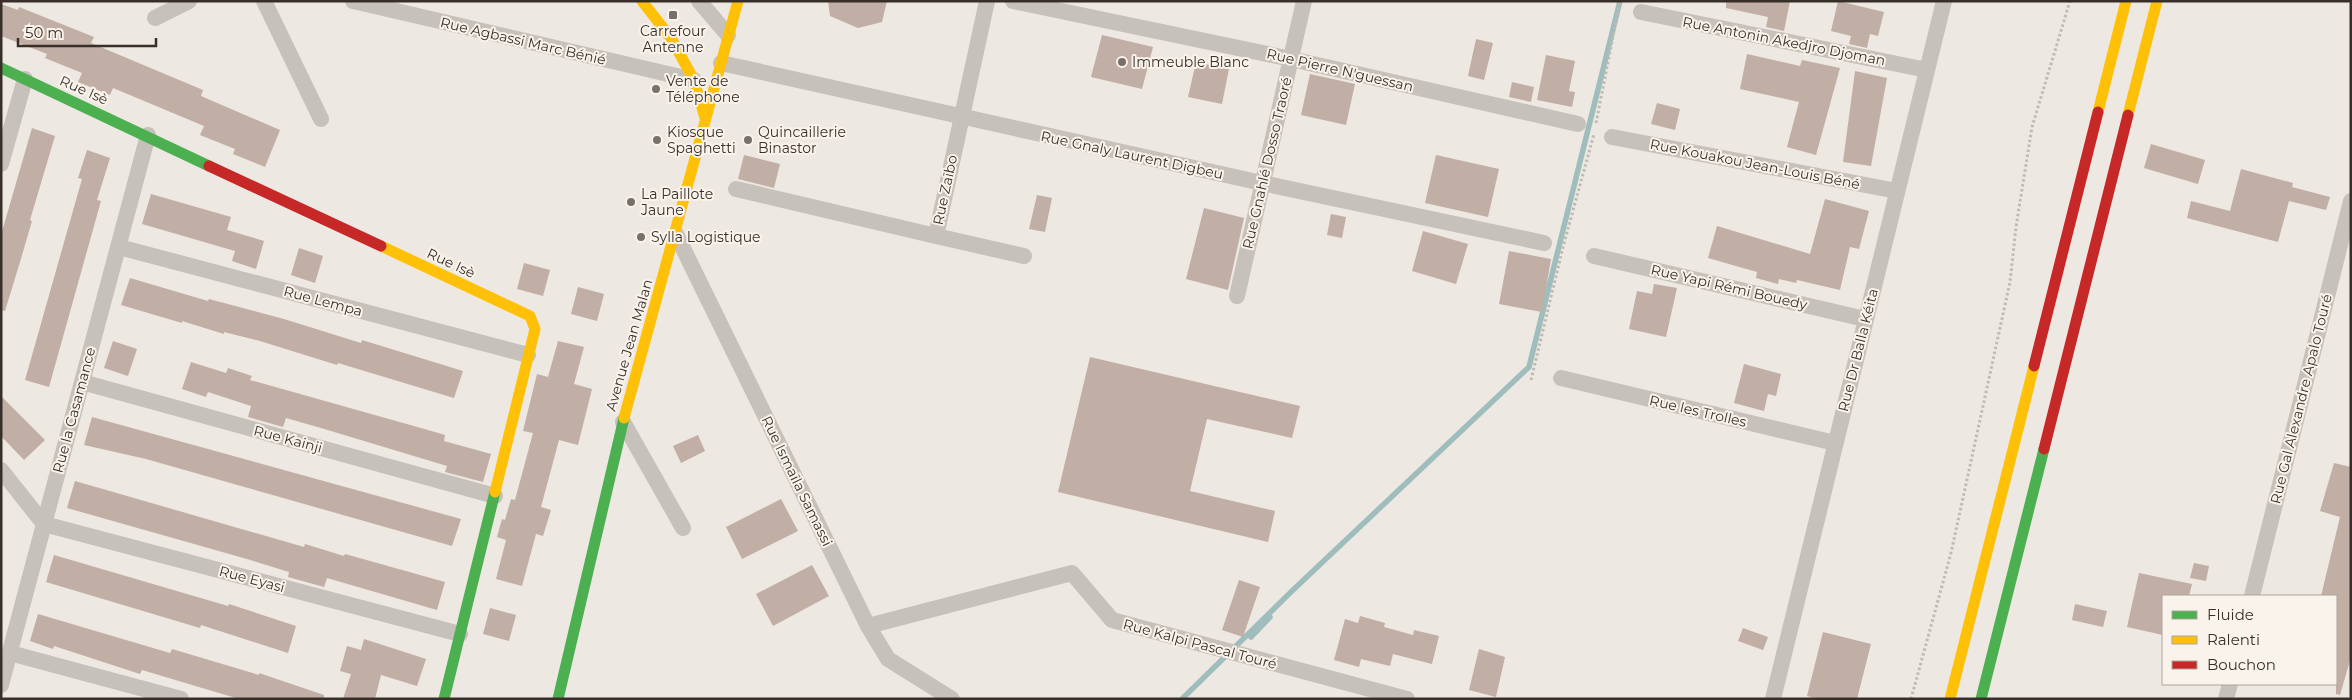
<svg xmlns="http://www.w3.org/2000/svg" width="2352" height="700" font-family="Montserrat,sans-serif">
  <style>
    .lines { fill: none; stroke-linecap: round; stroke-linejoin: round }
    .stream { stroke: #a0bdbe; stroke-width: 5.5 }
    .building { fill: #c1aea5 }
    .path { stroke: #c0bab4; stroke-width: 3; stroke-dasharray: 2.5 2.5; stroke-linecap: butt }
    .street { stroke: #c7c1bb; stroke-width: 16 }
    .fast { stroke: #4caf50; stroke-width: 11 }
    .slow { stroke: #ffc107; stroke-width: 11 }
    .jam { stroke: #c62828; stroke-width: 11 }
    .poi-dot { fill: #78706a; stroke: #faf3eb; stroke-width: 2 }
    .labels { text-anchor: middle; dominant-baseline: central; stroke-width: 4; stroke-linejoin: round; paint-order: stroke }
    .poi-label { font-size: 14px; fill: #382f2a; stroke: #faf3eb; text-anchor: start }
    .street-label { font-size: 14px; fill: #382f2a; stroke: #faf3eb }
  </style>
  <rect width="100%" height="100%" fill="#eee8e2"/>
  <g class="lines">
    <!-- stream -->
    <path class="stream" d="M1251 637 1270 617
      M1182 699 1293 590 1529 367 1620 1"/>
  </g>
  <!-- building -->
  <path class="building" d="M828 1H887L882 22 858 28 830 16Z
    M1726 1H1790L1784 31 1766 27 1768 17 1726 8Z
    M1838 1 1884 12 1878 36 1870 34 1867 48 1849 44 1851 36 1831 31Z
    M1 4 18 10 19 7 94 37 91 43 203 90 201 96 280 130 265 167 233 154 235 149 200 135 204 126 113 88 110 95 78 82 82 73 45 58 47 54 1 36Z
    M1102 35 1153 47 1142 89 1091 77Z
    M1476 39 1493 43 1484 80 1468 76Z
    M1747 54 1800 66 1802 60 1840 68 1816 155 1787 147 1799 102 1740 89Z
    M1546 55 1575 61 1569 91 1575 92 1572 107 1537 100Z
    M1196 62 1229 69 1222 104 1188 97Z
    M1855 71 1887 78 1871 166 1843 162Z
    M1310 74 1355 84 1346 125 1301 115Z
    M1512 82 1534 87 1531 102 1509 97Z
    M1657 103 1680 109 1675 130 1651 124Z
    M32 128 55 136 30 220 32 221 20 262 5 311 1 310V235Z
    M2151 144 2205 160 2198 184 2144 168Z
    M87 150 110 158 97 200 101 201 49 387 25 380 82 179 78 178Z
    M744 155 780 164 774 188 738 179Z
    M1436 155 1499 169 1488 217 1425 203Z
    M2241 169 2293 183 2292 187 2330 197 2326 210 2289 201 2278 242 2187 218 2191 201 2230 211Z
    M151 194 231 217 227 230 264 241 256 269 232 261 235 251 142 224Z
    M1037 195 1052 198 1045 232 1029 229Z
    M1825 199 1869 211 1859 249 1850 247 1840 290 1797 280 1796 283 1779 279 1778 284 1756 278 1757 272 1708 258 1717 226 1810 254Z
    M1204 208 1244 218 1228 290 1186 279Z
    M1331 214 1346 217 1342 238 1327 235Z
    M1423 231 1468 244 1456 284 1412 271Z
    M299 248 323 256 315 283 291 275Z
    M1509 251 1551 259 1542 312 1499 304Z
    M524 263 550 270 543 296 517 289Z
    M130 278 208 301 209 299 284 319 361 343 362 340 463 371 454 398 338 363 337 365 260 341 224 332V334L182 321V323L121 305Z
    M1654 284 1677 288 1666 337 1629 329 1637 291 1652 294Z
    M578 287 604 294 597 321 571 314Z
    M113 341 137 349 128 376 104 368Z
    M558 341 584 347 574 384 592 389 578 445 559 440 541 507 551 510 543 536 536 534 522 586 496 579 506 540 497 537 502 519 505 520 511 499 515 500 533 433 523 431 537 374 548 377Z
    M1090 357 1300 406 1292 438 1207 419 1190 491 1275 511 1268 542 1058 492Z
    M191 362 226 373 228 368 252 376 250 380 421 428 445 435 444 441 491 454 483 482 445 472 447 466 321 428 286 418 283 427 248 417 251 406 208 392 206 397 182 389Z
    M1744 364 1781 374 1776 396 1768 394 1764 411 1734 403Z
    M1 396 45 440 24 460 1 436Z
    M92 417 461 519 452 546 146 459 84 445Z
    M698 435 705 451 681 463 673 446Z
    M2334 463 2351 467V657L2340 695 2336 694V596H2321L2340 517 2320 511Z
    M75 481 304 547 305 544 344 556 345 554 445 582 437 610 327 578 324 587 288 577 289 572 247 559 67 508Z
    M781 499 798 531 742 559 726 527Z
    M54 555 228 606 229 604 296 626 288 653 201 625 200 628 46 582Z
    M2194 563 2209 566 2206 581 2190 578Z
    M812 565 829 596 773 626 756 594Z
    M2139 573 2192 584 2189 596H2163V635L2127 627Z
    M1239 580 1260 587 1243 637 1222 630Z
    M2075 604 2107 611 2103 627 2072 620Z
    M490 608 516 615 509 641 483 634Z
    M38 614 170 653 172 649 259 675V673L324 695V699H239L142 670 140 674 54 646 53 649 30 641Z
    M1360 616 1385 623 1384 627 1413 635 1414 630 1439 636 1432 664 1393 654 1390 666 1361 659 1359 667 1334 660 1345 619 1358 623Z
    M1743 628 1768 637 1763 650 1738 641Z
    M1823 632 1871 644 1857 699H1818L1807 696Z
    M364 639 426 659 417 686 381 675 375 699H343L351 674 340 671 347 646 361 650Z
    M1479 649 1505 657 1496 697 1469 690Z"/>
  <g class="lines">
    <!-- path -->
    <path class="path" d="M1596 123 1620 1
      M1531 380 1563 247 1594 134
      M1911 699 1951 553 2010 282 2016 227 2032 127 2070 1"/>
    <!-- street -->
    <path class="street" d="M264 1 321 119
      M353 1 694 80
      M699 1 728 35
      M1013 1 1291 59 1578 124
      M1641 12 1927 70
      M155 18 189 1
      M721 63 1262 183 1544 243
      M1612 137 1897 191
      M1 164 25 79
      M736 189 936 236 987 1
      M676 234 868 626 888 659 952 699
      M936 236 1024 256
      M119 247 528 355
      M1594 256 1865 319
      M1237 296 1304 1
      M1561 378 1835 443
      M82 382 495 496
      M623 422 683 528
      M1 470 44 524 460 634
      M2252 596 2351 201
      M868 626 1072 573 1112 620 1407 699
      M10 653 181 699
      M1 685 148 135
      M1773 699 1944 1
      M2226 699 2230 684"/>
    <!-- fast -->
    <path class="fast" d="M1 68 209 166
      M444 699 495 492
      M558 699 624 418
      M1981 699 2044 449"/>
    <!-- slow -->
    <path class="slow" d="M642 1 671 38 694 80 705 118
      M2098 112 2126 1
      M2128 115 2157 1
      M381 246 530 316 535 329 495 492
      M624 418 738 1
      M1950 699 2034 366"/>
    <!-- jam -->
    <path class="jam" d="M209 166 381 246
      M2034 366 2098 112
      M2044 449 2128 115"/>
  </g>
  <!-- markers -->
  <g class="poi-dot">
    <rect x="668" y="10" width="10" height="10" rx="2.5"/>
    <circle cx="1122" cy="62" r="5"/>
    <circle cx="656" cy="89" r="5"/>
    <circle cx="657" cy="140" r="5"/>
    <circle cx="748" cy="140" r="5"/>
    <circle cx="631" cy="202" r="5"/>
    <circle cx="641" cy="237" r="5"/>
  </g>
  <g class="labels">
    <!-- poi labels -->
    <g class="poi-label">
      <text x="673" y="31" text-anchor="middle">Carrefour<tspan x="673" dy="16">Antenne</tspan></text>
      <text x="1132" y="62">Immeuble Blanc</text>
      <text x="666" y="81">Vente de<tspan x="666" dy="16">Téléphone</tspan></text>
      <text x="667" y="132">Kiosque<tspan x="667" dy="16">Spaghetti</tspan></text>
      <text x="758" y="132">Quincaillerie<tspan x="758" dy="16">Binastor</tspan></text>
      <text x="641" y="194">La Paillote<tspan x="641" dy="16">Jaune</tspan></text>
      <text x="651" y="237">Sylla Logistique</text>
    </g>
    <!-- street labels -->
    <g class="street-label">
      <text transform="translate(523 41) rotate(13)">Rue Agbassi Marc Bénié</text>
      <text transform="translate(1784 41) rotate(11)">Rue Antonin Akedjro Djoman</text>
      <text transform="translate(1340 70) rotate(13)">Rue Pierre N'guessan</text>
      <text transform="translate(84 90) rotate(24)">Rue Isè</text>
      <text transform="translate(1132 155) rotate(12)">Rue Gnaly Laurent Digbeu</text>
      <text transform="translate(1267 163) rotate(-77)">Rue Gnahlé Dosso Traoré</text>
      <text transform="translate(1755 164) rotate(11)">Rue Kouakou Jean-Louis Béné</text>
      <text transform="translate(945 190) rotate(-78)">Rue Zaïbo</text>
      <text transform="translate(451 263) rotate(25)">Rue Isè</text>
      <text transform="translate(1729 287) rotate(13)">Rue Yapi Rémi Bouedy</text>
      <text transform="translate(323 301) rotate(15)">Rue Lempa</text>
      <text transform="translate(629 345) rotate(-74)">Avenue Jean Malan</text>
      <text transform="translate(1858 350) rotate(-76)">Rue Dr Balla Kéita</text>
      <text transform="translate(2301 399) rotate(-76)">Rue Gal Alexandre Apalo Touré</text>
      <text transform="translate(74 410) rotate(-75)">Rue la Casamance</text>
      <text transform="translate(1698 411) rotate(13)">Rue les Trolles</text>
      <text transform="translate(288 439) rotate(15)">Rue Kainji</text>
      <text transform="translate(797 481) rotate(64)">Rue Ismaïla Samassi</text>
      <text transform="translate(252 579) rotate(15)">Rue Eyasi</text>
      <text transform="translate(1200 644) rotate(15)">Rue Kalpi Pascal Touré</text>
    </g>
  </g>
  <!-- border -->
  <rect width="2352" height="700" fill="none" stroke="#382f2a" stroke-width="5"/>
  <!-- legend -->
  <rect x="2162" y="595" width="175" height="90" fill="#faf3eb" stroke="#aca59e"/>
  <rect x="2172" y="611" width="25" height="8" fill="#4caf50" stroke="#aca59e"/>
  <text x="2207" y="620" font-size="15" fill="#382f2a">Fluide</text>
  <rect x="2172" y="636" width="25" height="8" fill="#ffc107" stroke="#aca59e"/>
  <text x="2207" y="645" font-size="15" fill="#382f2a">Ralenti</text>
  <rect x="2172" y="661" width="25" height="8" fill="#c62828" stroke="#aca59e"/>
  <text x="2207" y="670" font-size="15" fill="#382f2a">Bouchon</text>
  <!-- scale -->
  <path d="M18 38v8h138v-8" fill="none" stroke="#382f2a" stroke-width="2.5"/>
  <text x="25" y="38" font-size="15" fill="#382f2a" stroke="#faf3eb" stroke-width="4" paint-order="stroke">50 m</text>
</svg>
